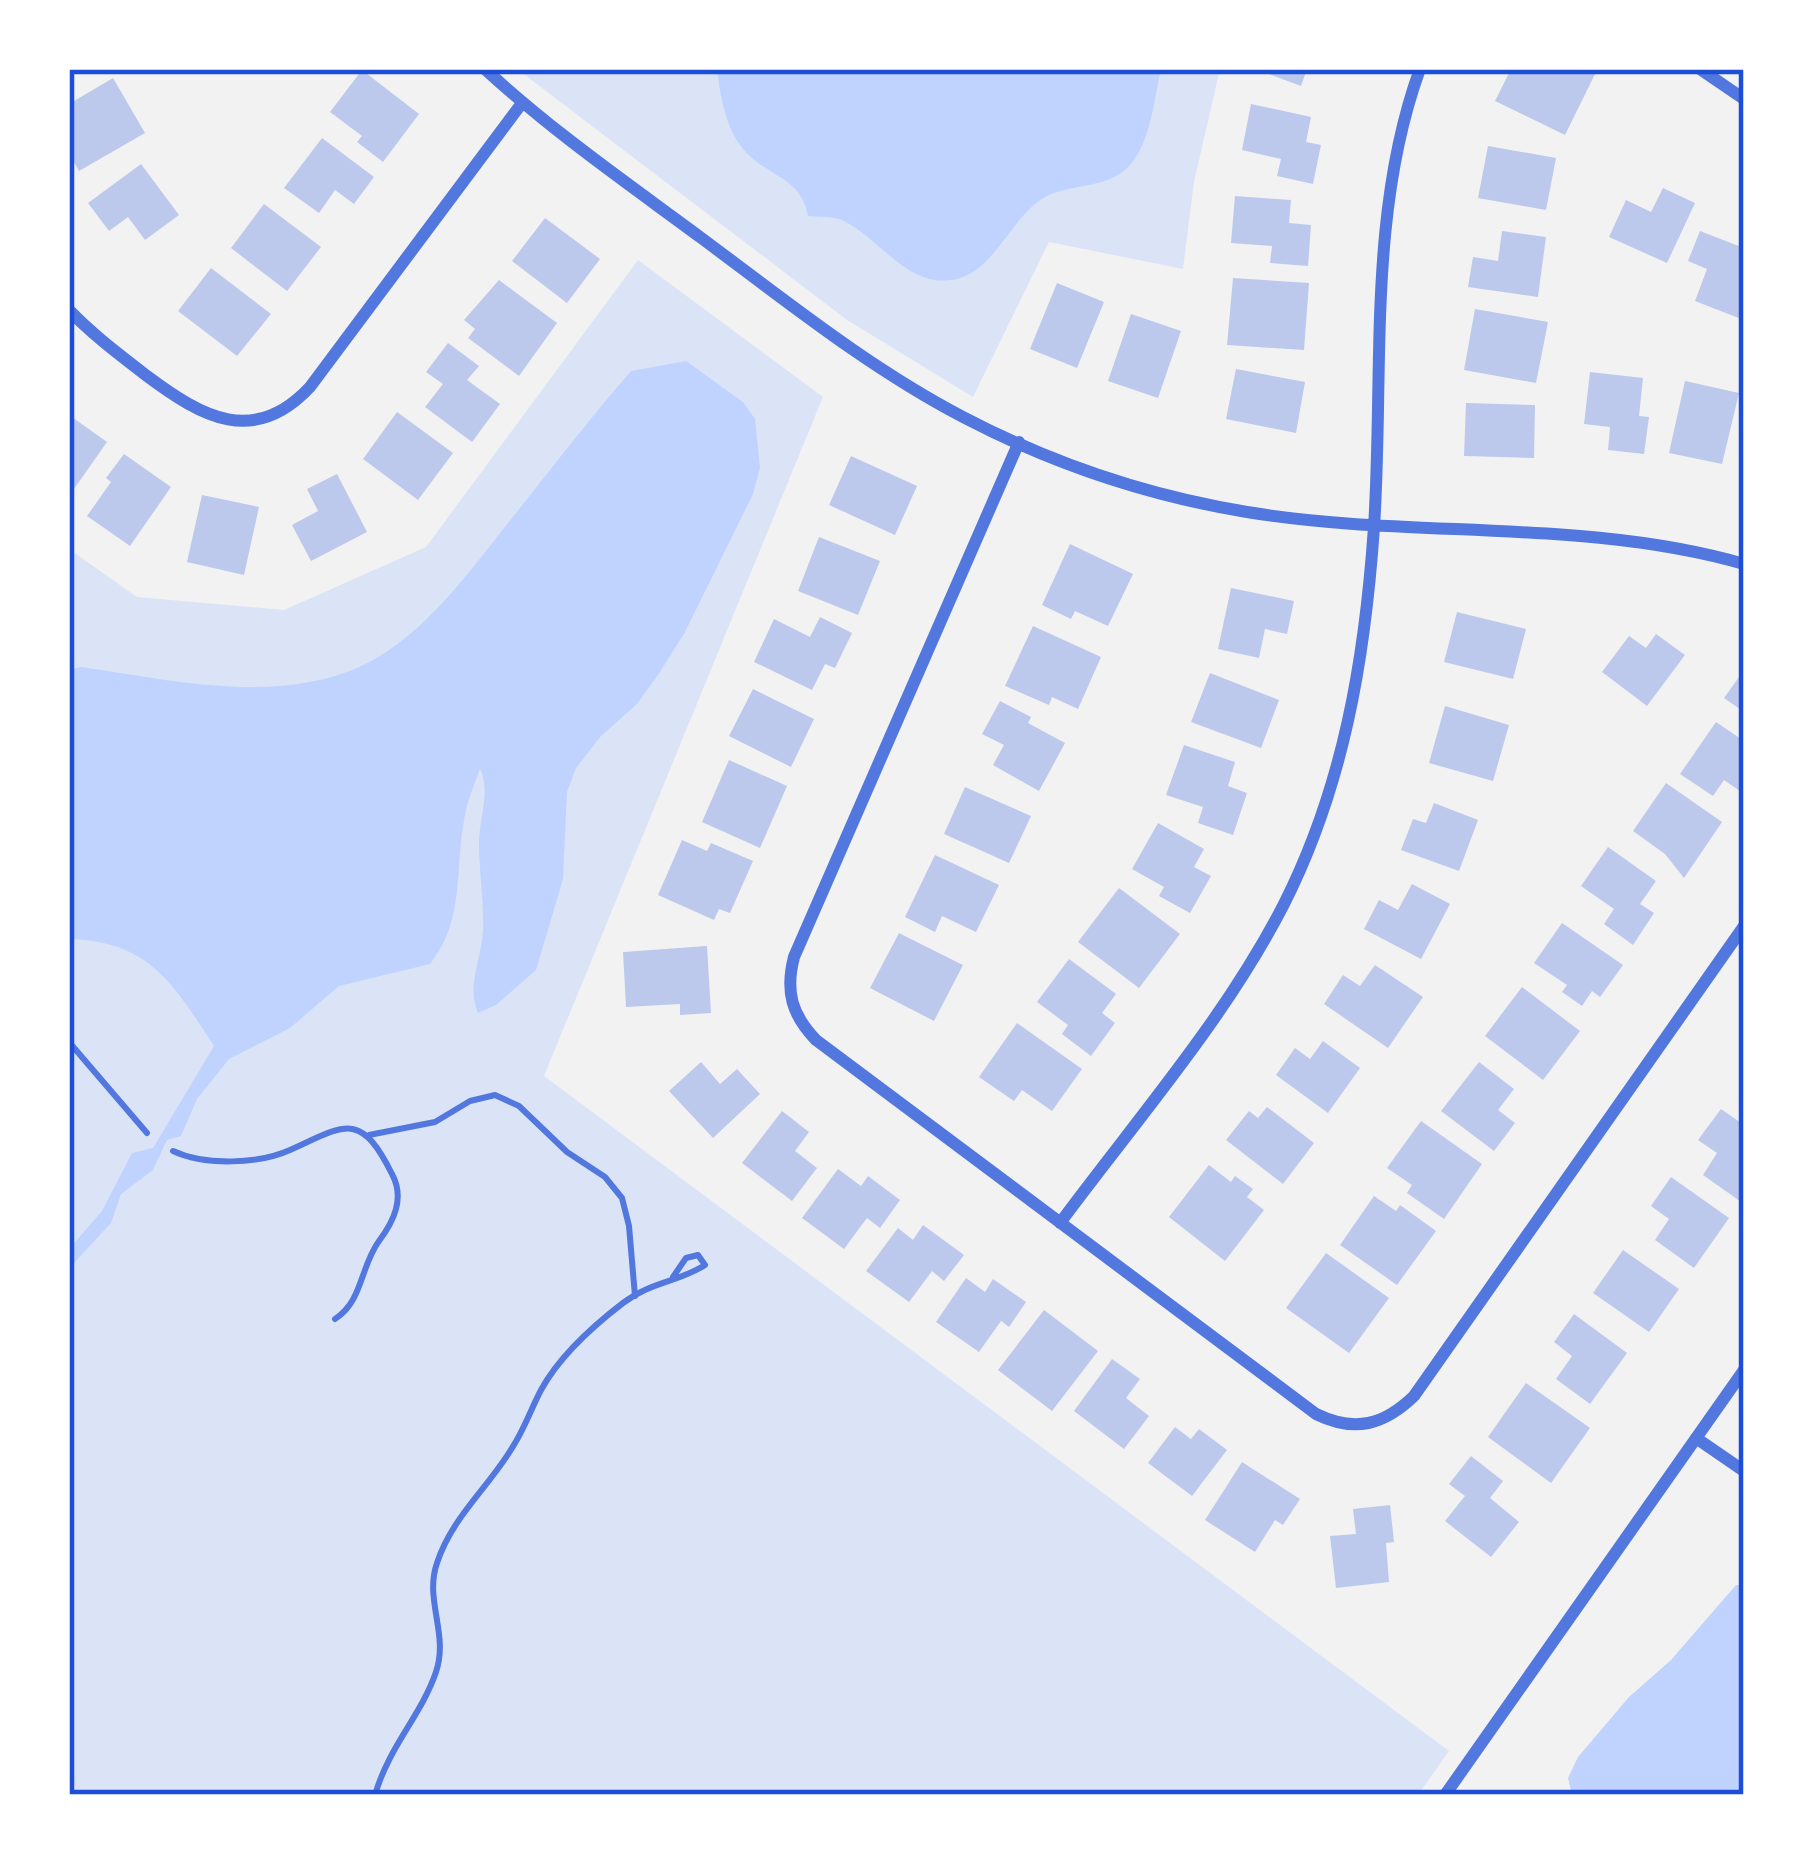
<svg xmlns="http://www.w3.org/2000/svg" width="1813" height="1864" font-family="Arial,sans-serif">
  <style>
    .green { fill: #dbe4f7 }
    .water { fill: #bfd3fe }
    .building { fill: #bdc9ec }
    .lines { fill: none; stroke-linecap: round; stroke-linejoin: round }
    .service { stroke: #5277de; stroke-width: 6 }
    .minor { stroke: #5277de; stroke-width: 12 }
    .neatline { fill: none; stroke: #1d4ed8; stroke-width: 4.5 }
  </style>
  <rect width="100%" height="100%" fill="#f2f2f2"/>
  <!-- green -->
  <path class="green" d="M517 69H1220L1194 182 1183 269 1049 242 973 397 847 320Z
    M638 260 823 397 544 1076 1449 1751 1418 1795H69V549L137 597 284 610 426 547Z"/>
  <!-- water -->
  <path class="water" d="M1161 69C1154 99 1151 140 1131 164 1107 192 1066 181 1039 201 1003 227 989 287 935 280 900 275 876 237 844 221 834 216 820 217 808 216 801 180 776 179 751 157 727 136 721 101 717 70Z
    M686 361 743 402 755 419 760 468 753 494 685 632 660 672 637 704 601 736 576 768 567 792 563 879 536 970 496 1005 478 1013C466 984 482 960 483 929 484 901 479 872 479 843 479 818 491 791 480 769 475 783 468 799 465 815 454 868 466 919 430 964L339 986 290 1028 229 1059 197 1099 181 1136 167 1140 153 1170 121 1194 111 1223 74 1263 69 1275V1249L102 1211 132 1153 153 1148 214 1046C174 985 150 941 69 939V670L81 667C166 679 260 702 344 673 418 648 469 571 516 513 554 465 591 417 631 371Z
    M1736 1585 1744 1586V1795H1572L1568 1778 1578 1757 1629 1697 1671 1660Z"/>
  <!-- building -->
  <path class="building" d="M1264 69H1307L1301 86 1263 72Z
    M1511 69H1585L1595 74 1565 135 1495 101Z
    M362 70 419 114 383 162 357 142 362 136 330 112Z
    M113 78 145 133 79 171 69 153V104Z
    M1251 104 1311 117 1306 142 1321 145 1313 184 1277 176 1281 159 1242 150Z
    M322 138 374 177 354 204 335 190 319 213 284 188Z
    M1488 146 1556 158 1546 210 1478 198Z
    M141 164 179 215 145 240 128 217 109 231 88 203Z
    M1663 188 1695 203 1667 263 1609 237 1626 200 1651 212Z
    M1235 196 1291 200 1289 223 1311 225 1308 266 1270 263 1272 246 1231 243Z
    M264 204 321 247 287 291 231 248Z
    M545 218 600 259 567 303 512 261Z
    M1502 231 1546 237 1538 297 1468 287 1473 257 1498 261Z
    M1700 231 1744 248V320L1695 301 1707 269 1688 261Z
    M211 268 271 314 237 356 178 311Z
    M1233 278 1309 283 1304 350 1227 345Z
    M499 280 557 323 519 376 468 338 475 329 464 320Z
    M1057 283 1104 302 1077 368 1030 349Z
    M1475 309 1548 322 1536 383 1464 370Z
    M1131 314 1181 331 1158 398 1108 381Z
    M448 343 479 366 467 380 500 404 472 442 425 407 443 384 426 372Z
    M1236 369 1305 382 1296 433 1226 419Z
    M1590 372 1643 378 1639 416 1649 417 1644 454 1608 450 1610 427 1584 424Z
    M1685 381 1739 393 1722 464 1669 453Z
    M1466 403 1535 405 1534 458 1464 456Z
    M397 412 453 453 418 500 363 459Z
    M69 415 107 442 69 496Z
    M124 454 171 487 130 546 87 516 111 482 106 478Z
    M851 456 917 486 895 535 829 505Z
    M337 474 367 532 311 561 292 525 318 511 307 489Z
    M202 495 259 507 244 575 187 562Z
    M819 537 880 561 858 615 798 591Z
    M1070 544 1133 574 1108 626 1075 611 1071 619 1042 605Z
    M1231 588 1294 601 1287 634 1265 629 1259 658 1218 649Z
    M1457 612 1526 629 1513 679 1444 662Z
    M820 617 852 633 835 668 825 664 812 690 754 662 774 619 810 637Z
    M1033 626 1101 657 1078 709 1052 697 1049 705 1005 686Z
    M1656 634 1685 655 1647 706 1602 672 1629 636 1646 648Z
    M1744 670V712L1724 698Z
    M1210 673 1279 700 1261 748 1191 722Z
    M753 689 814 719 791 767 729 736Z
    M1000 701 1031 717 1028 723 1065 743 1039 791 993 765 1004 745 982 734Z
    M1445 706 1509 725 1493 781 1429 763Z
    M1716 722 1744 741V794L1724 780 1713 796 1680 774Z
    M1184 745 1235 762 1228 786 1247 793 1233 835 1198 823 1203 807 1166 795Z
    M729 760 787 786 760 848 702 822Z
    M1666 783 1722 822 1684 878 1665 854 1633 831Z
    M965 787 1031 816 1009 863 944 834Z
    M1434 803 1478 820 1459 871 1401 850 1413 819 1426 823Z
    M1158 823 1204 849 1194 867 1211 876 1190 913 1159 896 1164 887 1132 869Z
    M682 840 707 851 711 843 753 861 730 913 719 909 714 920 658 895Z
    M1608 847 1656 881 1640 904 1654 913 1633 945 1604 924 1614 909 1581 886Z
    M935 855 999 885 976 932 942 916 935 932 905 917Z
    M1412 884 1450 904 1421 959 1364 929 1379 900 1398 910Z
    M1119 888 1180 934 1139 988 1078 942Z
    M1562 923 1623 965 1600 997 1592 991 1582 1006 1562 992 1567 985 1534 963Z
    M899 933 963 965 934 1021 870 988Z
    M707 946 711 1013 680 1015V1004L626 1007 623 952Z
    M1069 959 1116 994 1102 1013 1115 1023 1091 1056 1062 1034 1068 1025 1037 1002Z
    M1375 965 1423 997 1388 1048 1324 1004 1343 975 1360 986Z
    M1522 987 1580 1031 1543 1080 1485 1036Z
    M1017 1023 1082 1069 1052 1111 1022 1090 1014 1101 979 1077Z
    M1323 1041 1360 1068 1328 1113 1276 1075 1295 1048 1310 1059Z
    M701 1062 720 1084 737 1069 760 1094 713 1138 669 1091Z
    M1479 1062 1514 1089 1498 1110 1515 1123 1494 1151 1441 1111Z
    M1267 1107 1314 1143 1283 1184 1226 1140 1249 1111 1258 1118Z
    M1721 1109 1744 1125 1741 1145 1744 1204 1703 1175 1717 1153 1698 1140Z
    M782 1111 809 1132 795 1151 817 1168 792 1201 742 1163Z
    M1421 1121 1482 1164 1444 1219 1407 1193 1412 1185 1387 1168Z
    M1209 1165 1231 1182 1235 1176 1253 1189 1247 1197 1264 1210 1225 1261 1169 1217Z
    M838 1169 861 1186 868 1176 900 1200 880 1228 867 1218 844 1249 802 1218Z
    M1671 1177 1729 1218 1694 1268 1655 1240 1669 1219 1651 1206Z
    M1374 1196 1396 1211 1400 1205 1436 1231 1397 1285 1340 1245Z
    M923 1225 964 1255 944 1281 932 1271 909 1302 866 1271 898 1228 913 1240Z
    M1623 1250 1679 1289 1649 1332 1593 1293Z
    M1326 1253 1389 1298 1349 1353 1286 1308Z
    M966 1278 985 1292 993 1279 1026 1302 1009 1327 1001 1321 979 1352 936 1322Z
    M1044 1310 1098 1351 1052 1411 998 1370Z
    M1574 1314 1627 1353 1590 1404 1556 1379 1572 1356 1554 1342Z
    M1112 1359 1140 1379 1126 1398 1149 1416 1124 1449 1074 1411Z
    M1526 1383 1590 1428 1551 1483 1488 1437Z
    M1175 1427 1191 1439 1199 1429 1227 1450 1192 1496 1148 1463Z
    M1471 1456 1503 1481 1490 1498 1519 1522 1491 1557 1445 1521 1465 1496 1449 1484Z
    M1242 1462 1300 1499 1283 1525 1275 1520 1255 1552 1205 1520Z
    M1390 1505 1394 1542 1386 1543 1389 1582 1336 1588 1330 1536 1356 1534 1353 1509Z"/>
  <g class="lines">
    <!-- service -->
    <path class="service" d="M69 1042 147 1133
      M369 1135 435 1122 470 1101 495 1095 519 1106 567 1152 605 1177 622 1198 629 1226 635 1296
      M173 1151C205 1166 259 1164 290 1150 345 1125 360 1110 392 1174 405 1198 394 1221 379 1241 360 1267 363 1301 335 1319
      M375 1795C389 1746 421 1716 436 1672 449 1634 424 1600 437 1563 452 1517 488 1488 512 1448 524 1430 531 1409 541 1390 559 1357 593 1326 623 1303 650 1282 679 1282 705 1265L698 1255 686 1258 673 1277"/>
    <!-- minor -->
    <path class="minor" d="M485 69C552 131 627 183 700 237 785 300 869 368 963 417 1051 463 1149 496 1247 512 1410 539 1585 518 1744 564
      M1700 69 1744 99
      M69 310C93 335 120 355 147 376 202 417 254 447 310 387L522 103
      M1019 442 794 957C785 992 792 1015 816 1040L1316 1414C1355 1433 1384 1425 1414 1396L1744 926
      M1060 1223C1137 1119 1225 1019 1284 904 1344 785 1365 658 1374 527 1384 376 1367 214 1420 69
      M1696 1438 1744 1471
      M1445 1795 1744 1370"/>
  </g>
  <!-- border -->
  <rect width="1813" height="1864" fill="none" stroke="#ffffff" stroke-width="144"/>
  <rect x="72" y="72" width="1669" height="1720" class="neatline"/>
</svg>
